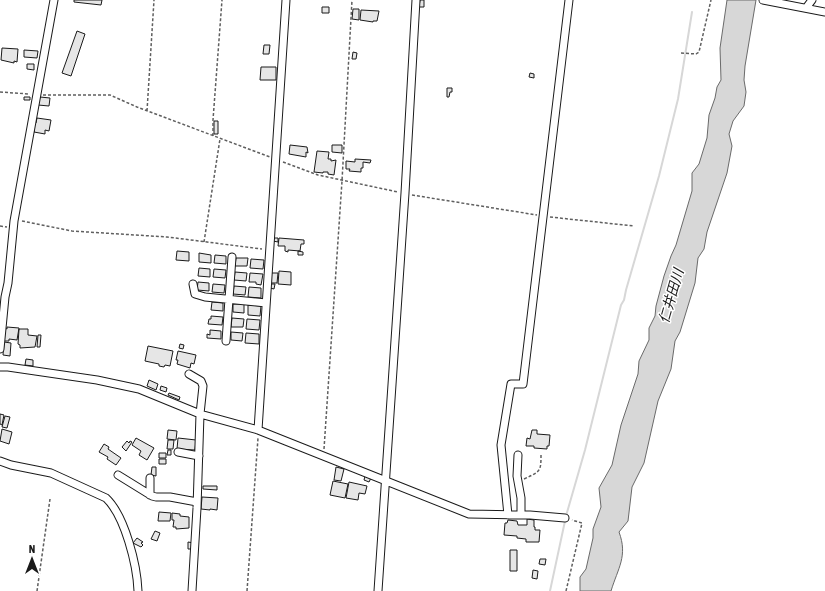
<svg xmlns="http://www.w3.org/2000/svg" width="825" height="591" font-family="'Asap Condensed','Noto Sans JP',sans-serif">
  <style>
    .water { fill: #d7d7d7; stroke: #6a6a6a }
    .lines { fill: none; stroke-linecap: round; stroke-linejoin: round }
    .stream { stroke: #d7d7d7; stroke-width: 2 }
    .building { fill: #e6e6e6; stroke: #1a1a1a }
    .street-casing { stroke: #1a1a1a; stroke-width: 9 }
    .path { stroke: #5f5f5f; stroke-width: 1.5; stroke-dasharray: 3 2; stroke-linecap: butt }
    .street { stroke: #fff; stroke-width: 7 }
    .labels { text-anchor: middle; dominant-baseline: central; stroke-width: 3; stroke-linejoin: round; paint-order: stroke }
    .water-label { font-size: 14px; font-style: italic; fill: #1a1a1a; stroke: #fff }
  </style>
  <rect width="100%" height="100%" fill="#fff"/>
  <!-- water -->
  <path class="water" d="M727 0H756L745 66 744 80 746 92 744 106 733 121 729 134 732 146 727 173 707 232 704 249 698 258 695 283 680 332 675 341 671 369 658 401 644 463 632 487 628 521 619 532C628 556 618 568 611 591H580V577L586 569 593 538V529L601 507 599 488 612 465 621 425 638 374 639 361 649 340V328L655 316 656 306 664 276 671 256 676 245 692 191V173L699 164 707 138 709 115 715 98 717 87 721 80 720 48Z"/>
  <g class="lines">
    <!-- stream -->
    <path class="stream" d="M566 516 585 450 621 305 624 300 626 290 659 176 678 99 692 12
      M550 591 565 521"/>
  </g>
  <!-- building -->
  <path class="building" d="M74 0H102L101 5 74 2Z
    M420 0H424V7H419Z
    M322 7H329V13H322Z
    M353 9H359V20L352 19Z
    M361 10 379 11 377 21H373V22L360 20Z
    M77 31 85 34 71 76 62 73Z
    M264 45H270L269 54H263Z
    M2 48 18 49 17 62 14 61V63L1 60Z
    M24 50 38 51 37 58 24 57Z
    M353 52 357 53 356 59H352Z
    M27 64H34V70L27 69Z
    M261 67H276V80H260Z
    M530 73 534 74V78L529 77Z
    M447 88H452V92H450L449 97H447Z
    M24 97H30V100H24Z
    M40 97 50 98 49 106 38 105Z
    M37 118 51 120 49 131 45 130V134L34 132V130H33L34 123H36Z
    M214 121H218V134H214Z
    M290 145 307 147 308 153 306 152V157L289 154Z
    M332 145H342V153L332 152Z
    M317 151 329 152 328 159H331V161L336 160 334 175 328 174V172H323V173L314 172Z
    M355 159 371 160 370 163 363 162V168H361V172L349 171 350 169H346V161L355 162Z
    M273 238H278V242L273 241Z
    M279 238 304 240V244H301L300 251 288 250V252L285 251V246H278Z
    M177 251 189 252V261L176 260Z
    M298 251 303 252V255H298Z
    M199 253 211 255V263L199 262Z
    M215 255 226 256V264L214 263Z
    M236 258H248L247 266H235Z
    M251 259 264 260 263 269 250 268Z
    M199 268 210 269V277L198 276Z
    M214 269 226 270 225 278 213 277Z
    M279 271 291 272V285L278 284Z
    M235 272 247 273 246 281 234 280Z
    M250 273 263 274 261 285 256 284V282H249Z
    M270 273H278L277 283H270Z
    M198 282 209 283V291L197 290Z
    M213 284 225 285 224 293 212 292Z
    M270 284H275L274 289 270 288Z
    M234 286 246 287 245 295 233 294Z
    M249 287 261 288V298L248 297Z
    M212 302 223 303V311L211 310Z
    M233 304H244V313L233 312Z
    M248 305 261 306 260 316 248 315Z
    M211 316 223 317 222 325 208 324 209 319H211Z
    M232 318 244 319 243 327H231Z
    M247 319 260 320 259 330 246 329Z
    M7 327 19 328 17 340 9 339V341H4L5 328 7 329Z
    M19 329H28V335L37 336 35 347 20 348V345L18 344Z
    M210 330 221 331V339L207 338V334L210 335Z
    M231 332 243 333 242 341 231 340Z
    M246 333 259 334V344L245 343Z
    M38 335H41L40 347H37Z
    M4 342 11 343 10 356 3 355Z
    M180 344 184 345 183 349 179 348Z
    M148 346 173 351 170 366 165 365 164 367 159 366V364L145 361Z
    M178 351 196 355 194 364 191 363 190 368 177 364 178 360H176Z
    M26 359 33 360V366L25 365Z
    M149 380 158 384 156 390 147 386Z
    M161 386 167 388 166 392 160 390Z
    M169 393 180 397 179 400 168 395Z
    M0 414 4 415 2 425 0 424Z
    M5 416 10 417 7 428 2 427Z
    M2 429 12 432 9 444 0 441Z
    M168 430 177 431 176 440 167 439Z
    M532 430H537V434L550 435 549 446H547V449L534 448V446H526L527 438 530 439Z
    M136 438 154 448 147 460 139 455 141 451 132 445Z
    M178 438 196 440 195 450 177 449Z
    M168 440H174L173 449H167Z
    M127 441 129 443 130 441 132 442 126 451 122 447Z
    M104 444 109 447 108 449 121 458 116 465 107 459 108 457 99 452Z
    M168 450H171V455H167Z
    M159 453H166V458H159Z
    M159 459H166V464H159Z
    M152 467H156V476L151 475Z
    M336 467 344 469 341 481 334 480Z
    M365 476 371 478 369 482 364 480Z
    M333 481 348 484 345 498 330 495Z
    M349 482 367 486 365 494 359 493 358 500 346 498Z
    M203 486H217V490L203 489Z
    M202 497 218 498 217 510 210 509V510L201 509Z
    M159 512 171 513 170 521H158Z
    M172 513 180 514V516L189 517V528L176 529V527H173L174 520H172Z
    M527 519 534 520V527H535V530H540L539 542H526V539L517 538V536L504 535 505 523H507L508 520 517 521 518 525H527Z
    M155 531 160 533 157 541 151 539Z
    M137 538 143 542 141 543 143 545 141 547 133 543Z
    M188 542 194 543 193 549H188Z
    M510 550H517V571H510Z
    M540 559H546L545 565 539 564Z
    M533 570 538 571 537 579 532 578Z"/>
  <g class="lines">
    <defs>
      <path id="street" d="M763 0 825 12
        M806 8 812 0
        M193 284 195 294 205 297 266 303
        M226 341 232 257
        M0 349 5 297 8 283 14 221 54 0
        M0 367H8L97 380 139 389 200 414 258 430 469 514 530 515 565 518
        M189 374 201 381 203 386 200 414 197 508 192 591
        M258 430 286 0
        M178 452 199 456
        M518 455 517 476 521 498V515
        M0 461 11 465 51 473 106 498C125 516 137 565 138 591
        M118 475 152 496 156 497H170L197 502
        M150 478V495
        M508 515 501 445 511 384H523L569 0
        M378 591 405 193 416 0"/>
    </defs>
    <!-- street casing -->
    <use href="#street" class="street-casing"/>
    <!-- path -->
    <path class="path" d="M681 53 696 54 699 52 711 0
      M0 92 29 94
      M43 95H110L137 107 270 157
      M147 111 154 0
      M213 136V120L222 0
      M283 162 318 175 398 192
      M412 195 537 215
      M550 217 634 226
      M22 221 72 231 167 237 262 249
      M0 226 7 227
      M204 242 220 139
      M324 449 342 181 352 0
      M524 479C541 471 541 472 541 453
      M37 591 50 499
      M247 591 258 438
      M566 591 582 523 572 520"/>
    <!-- street -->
    <use href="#street" class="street"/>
  </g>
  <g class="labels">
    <!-- water labels -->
    <g class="water-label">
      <text transform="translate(671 296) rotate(-74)">仁井田川</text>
    </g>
  </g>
  <!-- north arrow -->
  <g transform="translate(32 559)" stroke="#ffffff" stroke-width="3" paint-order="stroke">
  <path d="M0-3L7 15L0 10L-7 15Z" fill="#1a1a1a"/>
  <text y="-6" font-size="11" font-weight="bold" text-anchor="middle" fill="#1a1a1a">N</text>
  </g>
</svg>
